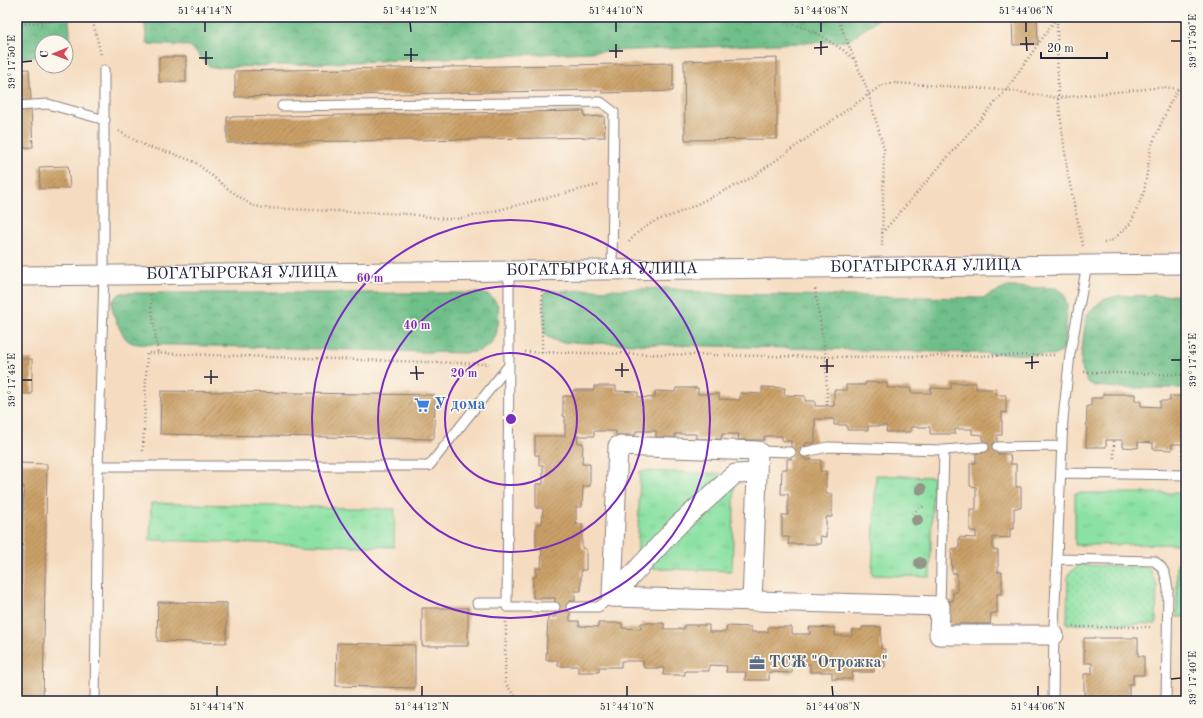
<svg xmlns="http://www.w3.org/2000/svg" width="1203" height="718" font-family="'Old Standard TT',serif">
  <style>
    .grass { fill: url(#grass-dots); stroke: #56826f }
    .forest { fill: url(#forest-crowns); stroke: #497062 }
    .park { fill: url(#park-tufts); stroke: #56826f }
    .building { fill: url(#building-hatch) }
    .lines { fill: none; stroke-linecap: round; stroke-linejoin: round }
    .service-casing { stroke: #8c7f7e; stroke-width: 11 }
    .minor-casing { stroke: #8c7f7e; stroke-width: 21 }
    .path { stroke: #8c7f7e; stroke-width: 2.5; stroke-dasharray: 1 3; stroke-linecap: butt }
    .service { stroke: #fff; stroke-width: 9 }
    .minor { stroke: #fff; stroke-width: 19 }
    .tree { fill: #939588 }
    .ticks { fill: none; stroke: #22223b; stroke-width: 1.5 }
    .ring { fill: none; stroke: #7b2cbf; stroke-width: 2 }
    .labels { text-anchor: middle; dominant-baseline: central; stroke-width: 3.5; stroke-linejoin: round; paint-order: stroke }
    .street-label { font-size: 16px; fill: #22223b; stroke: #fbf7ec }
    .shop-label { font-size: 16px; font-weight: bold; fill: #366cbe; stroke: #fbf7ec; text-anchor: start }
    .service-label { font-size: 16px; font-weight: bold; fill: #4e5e75; stroke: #fbf7ec; text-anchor: start }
    .centre { fill: #7b2cbf; stroke: #fbf7ec; stroke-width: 2 }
    .ring-label { font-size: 12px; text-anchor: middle; font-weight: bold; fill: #7b2cbf; stroke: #fbf7ec; stroke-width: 3.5; stroke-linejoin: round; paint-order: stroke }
    .neatline { fill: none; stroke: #22223b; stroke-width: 1.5 }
    .ticks-label { font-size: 10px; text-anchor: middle; fill: #22223b }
  </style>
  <defs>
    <pattern id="grass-dots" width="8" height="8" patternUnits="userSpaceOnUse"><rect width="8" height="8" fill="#8be1a3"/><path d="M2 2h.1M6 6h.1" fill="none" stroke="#78c18d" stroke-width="1.8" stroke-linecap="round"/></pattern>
    <pattern id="forest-crowns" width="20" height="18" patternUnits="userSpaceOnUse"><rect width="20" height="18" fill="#70bf89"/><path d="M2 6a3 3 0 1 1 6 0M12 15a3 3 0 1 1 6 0" fill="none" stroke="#5c9b71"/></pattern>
    <pattern id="park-tufts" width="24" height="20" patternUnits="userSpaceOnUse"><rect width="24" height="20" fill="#8be1a3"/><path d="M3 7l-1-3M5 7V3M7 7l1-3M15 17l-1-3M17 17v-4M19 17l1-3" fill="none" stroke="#78c18d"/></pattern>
    <pattern id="building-hatch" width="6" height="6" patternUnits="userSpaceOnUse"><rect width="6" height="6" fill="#cba067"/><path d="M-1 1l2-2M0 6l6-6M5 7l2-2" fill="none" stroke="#a48256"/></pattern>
  </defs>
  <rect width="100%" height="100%" fill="#fbf7ec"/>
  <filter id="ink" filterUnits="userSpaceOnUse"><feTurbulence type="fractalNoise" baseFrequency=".025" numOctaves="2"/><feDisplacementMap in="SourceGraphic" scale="8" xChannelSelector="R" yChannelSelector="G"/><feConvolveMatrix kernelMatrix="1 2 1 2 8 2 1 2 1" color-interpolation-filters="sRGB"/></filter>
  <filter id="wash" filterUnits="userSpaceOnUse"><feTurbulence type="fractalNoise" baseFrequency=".012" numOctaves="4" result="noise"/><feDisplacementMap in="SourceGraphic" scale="16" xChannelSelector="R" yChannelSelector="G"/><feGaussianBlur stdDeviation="0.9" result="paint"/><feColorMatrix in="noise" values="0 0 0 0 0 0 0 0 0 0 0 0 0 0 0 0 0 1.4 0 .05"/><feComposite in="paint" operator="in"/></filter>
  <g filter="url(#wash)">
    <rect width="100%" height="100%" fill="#f5dcc0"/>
    <!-- grass -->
    <path class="grass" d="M1177 563H1186V617H1177Z
      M1080 565 1148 567 1157 585 1156 624H1067L1068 574Z"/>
    <!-- forest -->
    <path class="forest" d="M17 17H69L71 53 66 54V42H42V56L17 58Z
      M144 17H881L848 41 211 68 190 46 147 44Z
      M1008 287 1056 288 1064 294 1067 306 1065 344 1062 352 1054 355 558 342 544 335V293L548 291 666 288 719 294 983 298C992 294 999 290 1008 287Z
      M121 293H481C488 294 495 298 498 306 500 316 498 338 490 345 482 352 473 352 463 353L139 344C136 344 132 343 130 342 122 338 110 310 112 302 114 298 117 296 121 293Z
      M1186 295V388H1119L1095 386 1087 382 1081 366V358L1086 316 1094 307 1103 300 1116 296Z"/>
    <!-- park -->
    <path class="park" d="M640 471 735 474 732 571 637 568Z
      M876 475 933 477 930 577 872 575Z
      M1184 493V544L1075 545V493Z
      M151 503 395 509 394 547 150 540Z"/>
    <g id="blocks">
      <!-- building -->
      <path class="building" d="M1012 17H1037L1038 44 1013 45Z
        M159 57H186V82H159Z
        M777 58V139L685 140 684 61Z
        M673 63V91L602 93V90L235 97V71Z
        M29 69 31 100 17 101V70Z
        M31 109 33 147 17 148V110Z
        M584 111 585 117 604 116 605 137 227 143V117Z
        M68 166 70 188 40 189 39 167Z
        M17 359H32V394H17Z
        M866 382 887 383V388H911V393H931V388L951 389V383H976V389H996V395H1006V413L1002 412V435H997V454H1010L1011 464H1016V487H1021V508H1014V529H1010V538L993 537V550H998V572H1002V594H997V613H991L990 624H949V601H953V592H957V573H952L951 549H959V537L976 538V531H970V509H976V487L970 486V463H976V453H983V435L972 434V429H955V434H930V427H911V432H886L887 426H868V430H847V425H834V419H815V443H805V460H821L820 471H826V494H832V517H826V537L820 536 821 544H788L789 537H782V515H788V494H781L782 469H787V459H791V441H782V436H764V440H738L739 434H722L721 439H696V434H675V438L656 437V431H636V435H616V431H594V436H577L578 443H583L582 464H590V486H583L582 507H576V524H582V548L586 549V570H581V591H575V601H570V621H579V626L598 627V623H622V628L641 629V623H664V629H684V625H709V632H726L727 626 751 627V632H768V627H792V634H810L809 627 835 628V636H852V630H862V627H881V649H885V667H874V672H852V679H832V672H810V664H792V673L769 672V680H745L746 672H726L727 666 709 665V671H685V675H663L664 668H644L643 661H621V667H599V672H578V666H558V660H546L548 617H555V598H533V577H536V568H541L542 549H536V524H542L543 508H536V484H543V465H539V455H535V436H565V416H563V396H573V390H594V386H616V391L638 392V397L655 398V391L675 392 676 388H698V394H719V399L740 400V393L762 394V387L785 388 784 395 805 396V401H815V406H834V390H846V385H865Z
        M161 391 435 395 434 439 160 434Z
        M1103 394H1135V401H1141V406L1160 407V401H1170V396H1186V444H1172V450L1153 449V443L1138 442V448L1123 447V440H1106V447H1086L1087 406H1091V398H1103Z
        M17 463 47 464 43 701H18L24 486H17Z
        M158 602 227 603 226 643 157 641Z
        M422 608H468V646H422Z
        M1084 638H1138V656H1144V675H1133V684H1129V701H1084V674H1092V663H1084Z
        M337 643 415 645V688L336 686Z"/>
    </g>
  </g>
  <g filter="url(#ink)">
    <use href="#blocks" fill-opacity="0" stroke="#8c7f7e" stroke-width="1"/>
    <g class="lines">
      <defs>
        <path id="service" d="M17 106 48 104 105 120
          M282 106 601 102 614 112 612 270
          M509 271V352L507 607H555
          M997 447 1062 446
          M944 450 984 447
          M758 451 791 452
          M805 452 828 447 944 450 940 606
          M98 466H429L509 365
          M1061 473 1186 475
          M1057 559 1154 561C1165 568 1166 576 1168 589L1166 701
          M477 603H506
          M571 607H598L612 597
          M95 701 98 466 104 274V70
          M1053 701 1054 627 1063 419 1070 354 1086 270"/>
        <g id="minor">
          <path id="s1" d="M17 276 1186 264"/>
          <path d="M612 597 678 525 735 474 757 473"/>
          <path d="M752 601 758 451 618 446 612 597 940 606 939 635H1054"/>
        </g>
      </defs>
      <!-- service casing -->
      <use href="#service" class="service-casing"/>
      <!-- minor casing -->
      <use href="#minor" class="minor-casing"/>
      <!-- path -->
      <path class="path" d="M775 17 815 32 843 50 855 60
        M837 17 867 89 884 149 882 247
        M92 18 101 55
        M1057 19 1058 98 1068 175 1083 246
        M17 24 112 17
        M119 131 127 136 148 147 171 153 195 162 227 188 251 205 264 208 408 214 445 219H456L478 215 598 185
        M882 233 1006 90 1057 17
        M629 242 638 232 655 221 676 214 751 178 882 85 893 83 1006 90 1058 98 1164 87 1186 90
        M1104 243 1113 240 1131 223 1144 192 1151 147 1170 103 1178 89
        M815 289 826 357 827 406
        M150 295 158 354
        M525 352 826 357 1055 355
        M542 352V291
        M1084 372 1186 375
        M143 451 147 353 489 364
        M1114 458V440
        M1182 459V444
        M912 513 926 505
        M506 622 505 683 518 700
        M1073 627H1152
        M518 701V700L625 701"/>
      <!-- service -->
      <use href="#service" class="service"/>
      <!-- minor -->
      <use href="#minor" class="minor"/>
    </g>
    <!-- trees -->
    <g class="tree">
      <circle cx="921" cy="489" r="6"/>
      <circle cx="917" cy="520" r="6"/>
      <circle cx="920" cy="563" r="6"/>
    </g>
  </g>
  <!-- ticks -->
  <path class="ticks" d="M205 22V32M410 22 411 32M616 22V32M821 22V32M1026 22V32M1026 37 1027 51M821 41V55M1171 41H1181M616 44V58M1020 44H1034M411 48V62M814 48 828 47M206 51V65M609 51H623M404 55H418M199 58H213M22 62 32 61M1032 356V369M827 359V373M1171 360H1181M622 363V377M1025 363 1039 362M416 366 417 380M820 366H834M211 370V384M615 370H629M410 373H424M204 377H218M22 380H32M1171 679 1181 678M217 686V696M422 686V696M627 686V696M832 686 833 696M1038 686V696"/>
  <!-- distance rings -->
  <g class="ring">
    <circle cx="511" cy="419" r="66"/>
    <circle cx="511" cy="419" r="133"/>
    <circle cx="511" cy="419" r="199"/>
  </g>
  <!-- icons -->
  <defs>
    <symbol id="supermarket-bare" viewBox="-9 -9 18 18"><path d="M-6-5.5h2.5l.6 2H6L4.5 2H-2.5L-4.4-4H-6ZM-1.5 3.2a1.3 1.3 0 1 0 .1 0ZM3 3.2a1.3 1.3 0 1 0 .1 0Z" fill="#3f7fe0" stroke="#fbf7ec" stroke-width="2.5" paint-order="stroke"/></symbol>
    <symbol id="office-bare" viewBox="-9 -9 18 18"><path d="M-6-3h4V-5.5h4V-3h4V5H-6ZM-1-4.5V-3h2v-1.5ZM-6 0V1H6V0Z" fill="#5c6f8a" stroke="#fbf7ec" stroke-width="2.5" paint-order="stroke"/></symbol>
  </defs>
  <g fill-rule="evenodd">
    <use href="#supermarket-bare" x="411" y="394" width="22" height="22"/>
    <use href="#office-bare" x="746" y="652" width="22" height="22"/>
  </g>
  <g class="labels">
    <!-- street labels -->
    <g class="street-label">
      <text stroke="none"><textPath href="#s1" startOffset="909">БОГАТЫРСКАЯ УЛИЦА</textPath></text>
      <text stroke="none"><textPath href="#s1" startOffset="585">БОГАТЫРСКАЯ УЛИЦА</textPath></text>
      <text stroke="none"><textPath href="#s1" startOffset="225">БОГАТЫРСКАЯ УЛИЦА</textPath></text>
    </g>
    <!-- shop labels -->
    <g class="shop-label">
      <text x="434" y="405">У дома</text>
    </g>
    <!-- service labels -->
    <g class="service-label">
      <text x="769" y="663">ТСЖ "Отрожка"</text>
    </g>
  </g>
  <circle cx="511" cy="419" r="6" class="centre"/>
  <g class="ring-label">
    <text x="370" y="282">60 m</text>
    <text x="417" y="329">40 m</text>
    <text x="464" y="377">20 m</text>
  </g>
  <!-- margin -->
  <rect width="1203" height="718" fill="none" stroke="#fbf7ec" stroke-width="44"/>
  <!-- north arrow -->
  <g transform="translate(54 54) rotate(269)"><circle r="19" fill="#fbf7ec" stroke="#a4a2a5"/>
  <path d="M0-3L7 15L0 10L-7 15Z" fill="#d1495b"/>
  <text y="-6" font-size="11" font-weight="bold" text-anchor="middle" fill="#22223b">С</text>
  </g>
  <!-- scale -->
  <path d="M1041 52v6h66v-6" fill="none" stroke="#22223b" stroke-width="2"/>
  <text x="1047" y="52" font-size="12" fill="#22223b" stroke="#fbf7ec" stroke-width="3" paint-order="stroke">20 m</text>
  <rect x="22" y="22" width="1159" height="674" class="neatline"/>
  <g class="ticks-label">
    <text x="205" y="14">51°44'14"N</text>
    <text x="410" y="14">51°44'12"N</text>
    <text x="616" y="14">51°44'10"N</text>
    <text x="821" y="14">51°44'08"N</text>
    <text x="1026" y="14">51°44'06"N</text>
    <text transform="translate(1192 41) rotate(-90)" y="4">39°17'50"E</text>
    <text transform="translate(11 62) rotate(-90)" y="4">39°17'50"E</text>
    <text transform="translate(1192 360) rotate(-90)" y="4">39°17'45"E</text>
    <text transform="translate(11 380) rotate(-90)" y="4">39°17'45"E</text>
    <text transform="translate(1192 678) rotate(-90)" y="4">39°17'40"E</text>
    <text x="217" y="710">51°44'14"N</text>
    <text x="422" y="710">51°44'12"N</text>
    <text x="627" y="710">51°44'10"N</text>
    <text x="833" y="710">51°44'08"N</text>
    <text x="1038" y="710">51°44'06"N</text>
  </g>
</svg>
